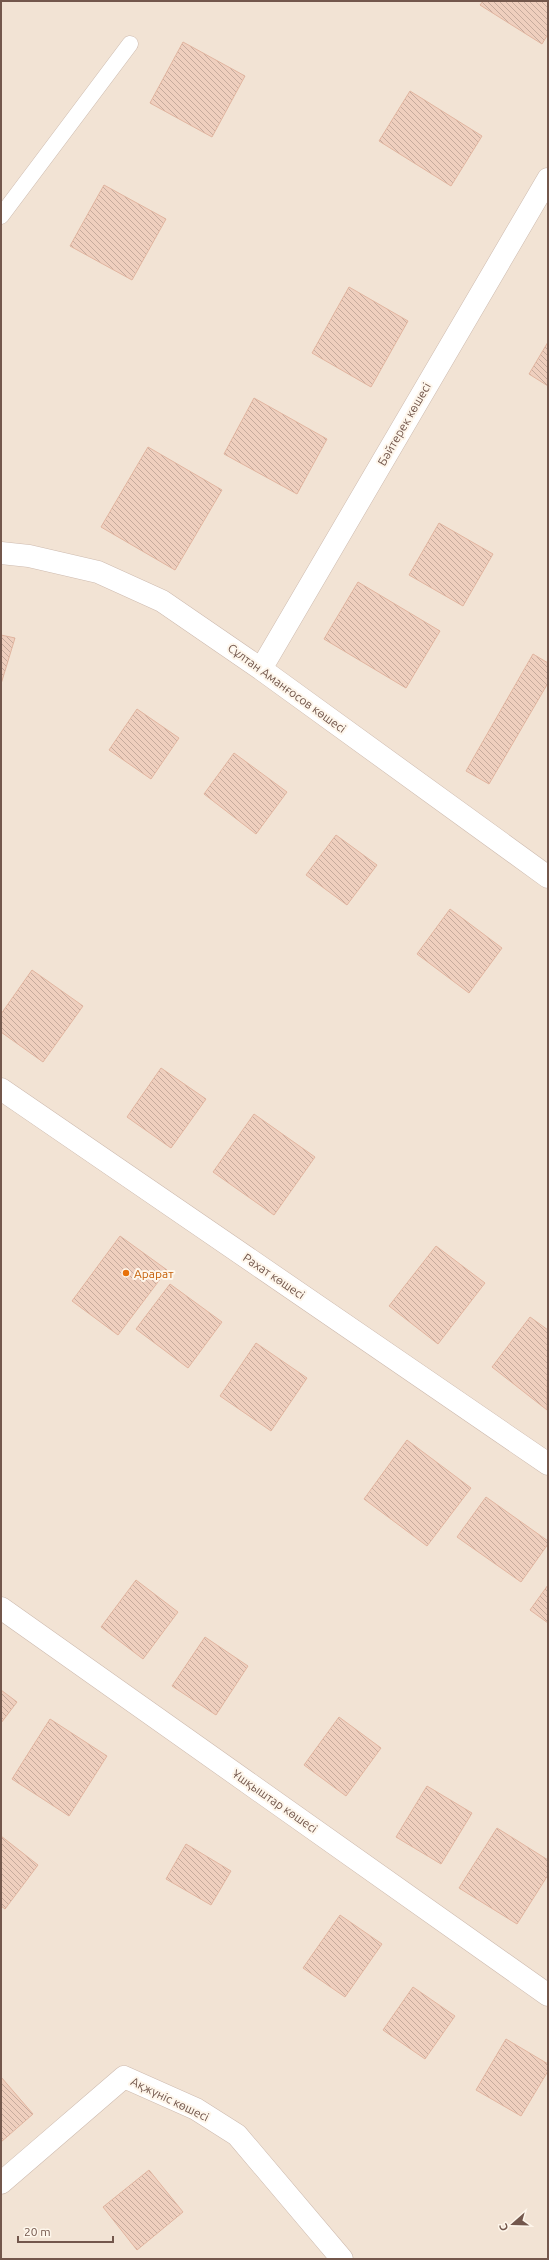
<svg xmlns="http://www.w3.org/2000/svg" width="549" height="2260" font-family="Ubuntu,sans-serif">
  <style>
    .residential { fill: #f2e3d4 }
    .building { fill: url(#building-back-hatch); stroke: #e1b5a0 }
    .lines { fill: none; stroke-linecap: round; stroke-linejoin: round }
    .service-casing { stroke: #cebbaf; stroke-width: 17 }
    .minor-casing { stroke: #cebbaf; stroke-width: 23 }
    .service { stroke: #fff; stroke-width: 16 }
    .minor { stroke: #fff; stroke-width: 22 }
    .food-dot { fill: #e8710a; stroke: #fef6eb; stroke-width: 1.5 }
    .labels { text-anchor: middle; dominant-baseline: central; stroke-width: 4; stroke-linejoin: round; paint-order: stroke }
    .street-label { font-size: 12px; fill: #73574c; stroke: #fef6eb }
    .food-label { font-size: 12px; fill: #c56008; stroke: #fef6eb; text-anchor: start }
  </style>
  <defs>
    <pattern id="building-back-hatch" width="6" height="6" patternUnits="userSpaceOnUse"><rect width="6" height="6" fill="#efcfbe"/><path d="M-1 5l2 2M0 0l6 6M5-1l2 2" fill="none" stroke="#c6ab9d"/></pattern>
  </defs>
  <rect width="100%" height="100%" fill="#fbf1e5"/>
  <!-- residential -->
  <path class="residential" d="M1 1H548V2259H1Z"/>
  <!-- building -->
  <path class="building" d="M483 1H548V34L542 44 480 5Z
    M183 42 245 76 212 137 150 103Z
    M410 91 482 136 451 186 379 141Z
    M104 185 166 219 132 280 70 246Z
    M349 287 408 321 371 387 312 353Z
    M548 342V386L529 374Z
    M254 398 327 439 297 494 224 454Z
    M148 447 222 490 175 570 101 527Z
    M439 523 493 554 463 606 409 575Z
    M358 582 440 631 406 688 324 639Z
    M1 635 15 638 1 684Z
    M533 654 548 663V683L489 784 466 771Z
    M137 709 179 738 151 779 109 750Z
    M234 753 287 792 256 834 204 794Z
    M336 835 377 865 347 905 306 875Z
    M450 909 502 948 469 993 417 954Z
    M32 970 83 1006 43 1062 1 1032V1014Z
    M161 1068 206 1099 171 1148 127 1117Z
    M254 1114 315 1157 274 1215 213 1172Z
    M120 1236 167 1270 118 1335 72 1301Z
    M436 1246 485 1283 438 1344 389 1306Z
    M170 1284 222 1322 188 1368 136 1329Z
    M530 1317 548 1330 547 1410 492 1367Z
    M256 1343 307 1378 271 1431 220 1396Z
    M407 1440 471 1488 427 1546 364 1499Z
    M486 1497 548 1541V1544L521 1582 457 1537Z
    M136 1580 178 1612 143 1659 101 1627Z
    M548 1585V1623L530 1610Z
    M205 1637 248 1666 216 1715 172 1686Z
    M1 1690 17 1702 1 1723Z
    M339 1717 381 1748 346 1796 304 1765Z
    M50 1719 107 1756 69 1816 12 1779Z
    M427 1786 472 1813 441 1864 396 1837Z
    M497 1828 548 1860V1875L517 1924 459 1888Z
    M1 1836 38 1865 5 1909 1 1906Z
    M186 1844 231 1871 211 1905 166 1879Z
    M340 1915 382 1944 345 1997 303 1968Z
    M413 1987 455 2016 425 2059 383 2030Z
    M506 2039 548 2064V2071L521 2116 476 2090Z
    M1 2077 33 2114 1 2142Z
    M149 2170 183 2212 137 2250 103 2207Z"/>
  <g class="lines">
    <defs>
      <path id="service" d="M1 216 130 44"/>
      <path id="minor" d="M1 553 29 556 98 572 162 601 261 669 548 877
        M261 669 548 179
        M1 1089 548 1464
        M1 1608 548 1995
        M1 2183 124 2077 196 2109 237 2135 342 2259"/>
    </defs>
    <!-- service casing -->
    <use href="#service" class="service-casing"/>
    <!-- minor casing -->
    <use href="#minor" class="minor-casing"/>
    <!-- service -->
    <use href="#service" class="service"/>
    <!-- minor -->
    <use href="#minor" class="minor"/>
  </g>
  <!-- markers -->
  <circle class="food-dot" cx="126" cy="1273" r="4"/>
  <g class="labels">
    <!-- street labels -->
    <g class="street-label">
      <text transform="translate(404 424) rotate(-60)">Бәйтерек көшесі</text>
      <text transform="translate(287 688) rotate(36)">Сұлтан Аманғосов көшесі</text>
      <text transform="translate(274 1276) rotate(34)">Рахат көшесі</text>
      <text transform="translate(275 1801) rotate(35)">Ұшқыштар көшесі</text>
      <text transform="translate(170 2099) rotate(26)">Ақжүніс көшесі</text>
    </g>
    <!-- food labels -->
    <g class="food-label">
      <text x="134" y="1273">Арарат</text>
    </g>
  </g>
  <!-- border -->
  <rect width="549" height="2260" fill="none" stroke="#73574c" stroke-width="4"/>
  <!-- north arrow -->
  <g transform="translate(513 2224) rotate(250)" stroke="#fef6eb" stroke-width="3" paint-order="stroke">
  <path d="M0-3L7 15L0 10L-7 15Z" fill="#73574c"/>
  <text y="-6" font-size="11" font-weight="bold" text-anchor="middle" fill="#73574c">С</text>
  </g>
  <!-- scale -->
  <path d="M18 2236v6h95v-6" fill="none" stroke="#73574c" stroke-width="2"/>
  <text x="24" y="2236" font-size="12" fill="#73574c" stroke="#fef6eb" stroke-width="3" paint-order="stroke">20 m</text>
</svg>
